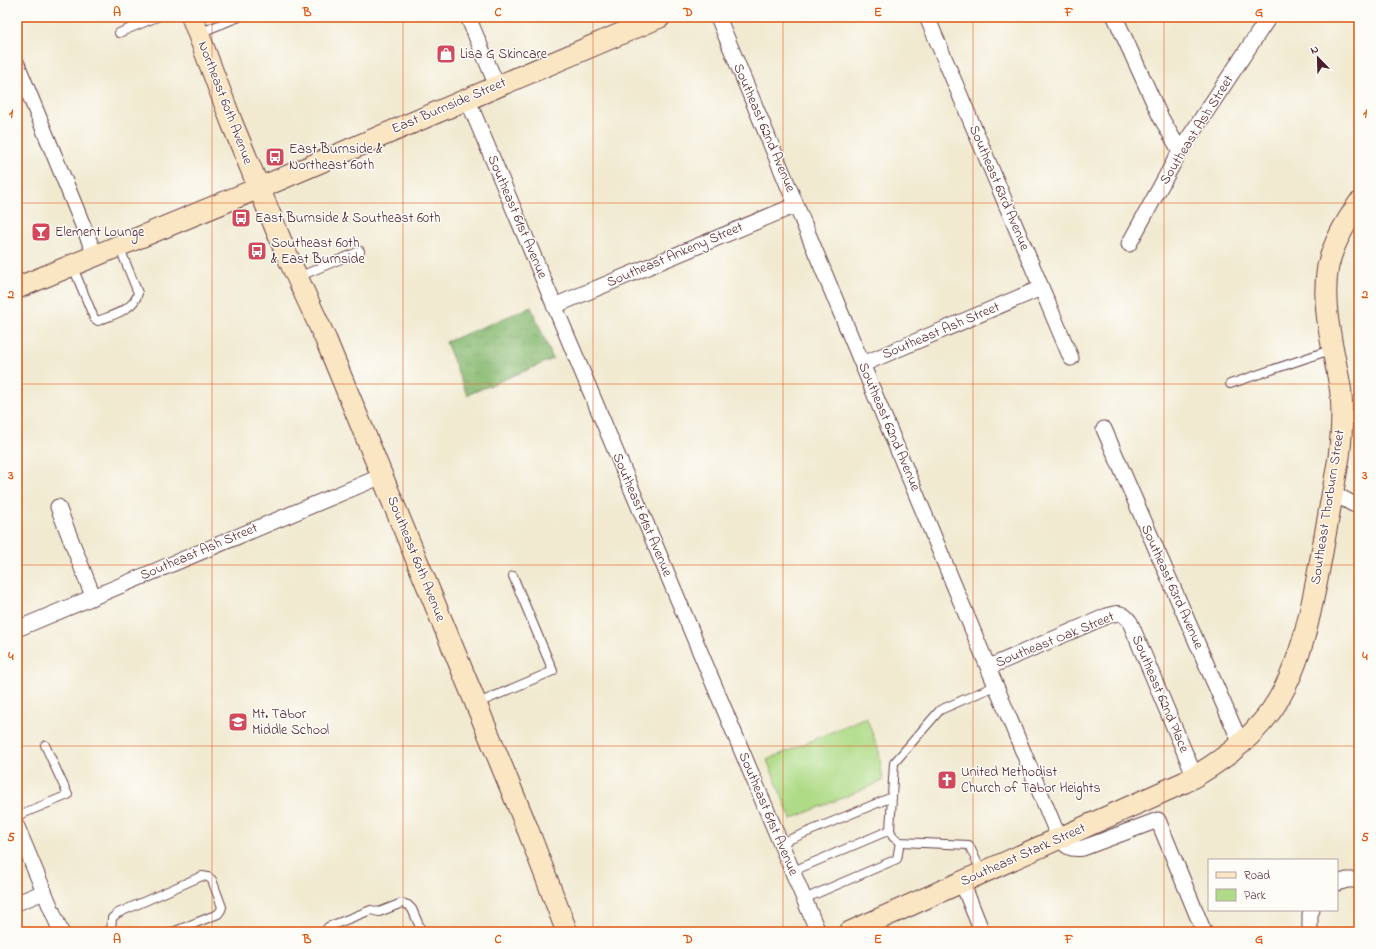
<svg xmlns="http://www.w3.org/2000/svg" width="1376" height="949" font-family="'Indie Flower',sans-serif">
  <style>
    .forest { fill: url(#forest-crowns); stroke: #6a6d50 }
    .green { fill: #afdb87; stroke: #7c7d59 }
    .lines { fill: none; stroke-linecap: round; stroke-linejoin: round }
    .lane-casing { stroke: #633d44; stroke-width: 10 }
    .street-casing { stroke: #633d44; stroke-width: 17 }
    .secondary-casing { stroke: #633d44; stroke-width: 23 }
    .lane { stroke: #fff; stroke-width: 8 }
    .street { stroke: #fff; stroke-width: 15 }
    .secondary { stroke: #fbe6c3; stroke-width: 21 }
    .grid { fill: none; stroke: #e0560e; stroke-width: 1; stroke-opacity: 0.55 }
    .labels { text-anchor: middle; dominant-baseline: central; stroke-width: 3; stroke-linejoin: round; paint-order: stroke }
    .poi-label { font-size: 14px; fill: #4a1f2b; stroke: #fdfcf7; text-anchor: start }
    .street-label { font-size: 14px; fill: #4a1f2b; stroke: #fdfcf7 }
    .neatline { fill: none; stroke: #e0560e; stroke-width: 1.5 }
    .grid-label { font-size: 13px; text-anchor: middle; font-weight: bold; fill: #e0560e }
  </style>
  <defs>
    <pattern id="forest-crowns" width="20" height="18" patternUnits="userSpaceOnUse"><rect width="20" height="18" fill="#8bbb74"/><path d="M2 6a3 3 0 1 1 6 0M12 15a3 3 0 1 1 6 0" fill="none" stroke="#74975f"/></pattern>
  </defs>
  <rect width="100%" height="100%" fill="#fdfcf7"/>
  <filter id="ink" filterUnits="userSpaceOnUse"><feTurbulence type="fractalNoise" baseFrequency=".025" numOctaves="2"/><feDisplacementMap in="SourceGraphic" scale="8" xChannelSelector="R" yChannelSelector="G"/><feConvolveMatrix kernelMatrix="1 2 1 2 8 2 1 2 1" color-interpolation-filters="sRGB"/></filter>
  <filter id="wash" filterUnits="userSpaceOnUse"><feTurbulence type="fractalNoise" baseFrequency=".012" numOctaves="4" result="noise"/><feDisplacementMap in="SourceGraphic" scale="16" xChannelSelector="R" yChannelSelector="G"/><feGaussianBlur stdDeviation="0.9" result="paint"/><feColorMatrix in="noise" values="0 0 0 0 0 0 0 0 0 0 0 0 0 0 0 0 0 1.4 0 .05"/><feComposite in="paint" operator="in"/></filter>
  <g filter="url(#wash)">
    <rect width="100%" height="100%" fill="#f1ead1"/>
    <!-- forest -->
    <path class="forest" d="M531 307 553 359 467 395 446 342Z"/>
    <!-- green -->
    <path class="green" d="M866 717 879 751 883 781 791 819 767 760Z"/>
  </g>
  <g filter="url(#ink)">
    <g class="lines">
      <defs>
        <path id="lane" d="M119 33 157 17
          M199 33 239 17
          M72 265 94 318 98 321C112 315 134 310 138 293L119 246
          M298 277 360 251
          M1230 384 1333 349
          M476 704 553 671 513 576
          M17 816 68 795 45 745
          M781 843 892 797
          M793 871 890 830
          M982 873 969 845 900 842 893 837 890 830 894 763 940 710 997 685
          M804 899 897 859 900 842
          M111 932 112 918 118 913 202 876 208 877 212 880 222 907 221 910 218 914 173 932
          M324 932 328 927 371 910 379 912 402 903 408 905 412 909 422 932"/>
        <path id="street" d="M468 17 497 86
          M718 17 1059 838C1067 847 1070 850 1083 848L1158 820 1204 932
          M927 17 1071 358
          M1115 17 1160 116 1180 151
          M17 64 95 255
          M467 98 818 932
          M1129 244 1180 151 1269 17
          M554 306 796 205
          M863 364 1041 288
          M1104 429 1241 744
          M1333 493 1353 504 1359 505
          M58 507 93 596
          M17 629 382 476
          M989 667 1107 616C1118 612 1123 612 1130 622L1195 777
          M17 827 61 932
          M962 882 982 932
          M1337 883 1347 880H1359
          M17 903 44 892
          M1310 932V914L1312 910"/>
        <path id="secondary" d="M192 17 232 123 286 253 326 340 528 830 567 932
          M17 288 276 181 660 17
          M850 932 1185 782C1219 763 1248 742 1271 711 1302 667 1311 610 1321 558 1327 524 1333 490 1339 457 1342 432 1344 405 1339 381 1332 343 1321 304 1328 266 1333 243 1346 222 1359 203"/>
      </defs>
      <!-- lane casing -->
      <use href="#lane" class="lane-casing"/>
      <!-- street casing -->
      <use href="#street" class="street-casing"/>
      <!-- secondary casing -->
      <use href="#secondary" class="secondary-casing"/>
      <!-- lane -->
      <use href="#lane" class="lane"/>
      <!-- street -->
      <use href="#street" class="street"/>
      <!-- secondary -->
      <use href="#secondary" class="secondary"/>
    </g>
  </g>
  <!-- grid -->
  <path class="grid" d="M212 17V932M403 17V932M593 17V932M783 17V932M973 17V932M1164 17V932M17 203H1359M17 384H1359M17 565H1359M17 746H1359"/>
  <!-- icons -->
  <defs>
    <symbol id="shop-square" viewBox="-11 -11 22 22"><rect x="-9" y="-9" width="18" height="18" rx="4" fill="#d1495b" stroke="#fdfcf7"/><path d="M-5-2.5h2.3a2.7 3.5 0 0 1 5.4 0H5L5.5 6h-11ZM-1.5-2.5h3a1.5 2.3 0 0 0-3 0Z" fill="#fff"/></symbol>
    <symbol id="bus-square" viewBox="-11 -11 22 22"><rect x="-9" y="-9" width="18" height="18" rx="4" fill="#d1495b" stroke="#fdfcf7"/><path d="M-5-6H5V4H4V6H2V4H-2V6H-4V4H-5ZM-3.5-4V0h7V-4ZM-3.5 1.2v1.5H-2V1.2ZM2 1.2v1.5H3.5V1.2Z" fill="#fff"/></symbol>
    <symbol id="bar-square" viewBox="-11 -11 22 22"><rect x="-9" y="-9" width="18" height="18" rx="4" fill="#d1495b" stroke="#fdfcf7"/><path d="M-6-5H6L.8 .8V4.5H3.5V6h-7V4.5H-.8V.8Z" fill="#fff"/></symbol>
    <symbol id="school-square" viewBox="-11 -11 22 22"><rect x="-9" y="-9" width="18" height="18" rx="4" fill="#d1495b" stroke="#fdfcf7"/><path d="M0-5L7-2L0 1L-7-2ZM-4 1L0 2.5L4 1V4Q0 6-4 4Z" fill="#fff"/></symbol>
    <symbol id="church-square" viewBox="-11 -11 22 22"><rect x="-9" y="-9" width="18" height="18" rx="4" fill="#d1495b" stroke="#fdfcf7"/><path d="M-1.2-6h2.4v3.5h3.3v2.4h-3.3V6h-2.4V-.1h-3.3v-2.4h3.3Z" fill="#fff"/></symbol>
  </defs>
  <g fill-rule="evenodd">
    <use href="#shop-square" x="435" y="43" width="22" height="22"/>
    <use href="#bus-square" x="264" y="146" width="22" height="22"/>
    <use href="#bus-square" x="230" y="207" width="22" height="22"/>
    <use href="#bar-square" x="30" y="221" width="22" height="22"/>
    <use href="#bus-square" x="246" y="240" width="22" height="22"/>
    <use href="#school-square" x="227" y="711" width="22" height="22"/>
    <use href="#church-square" x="936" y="769" width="22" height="22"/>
  </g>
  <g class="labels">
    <!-- poi labels -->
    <g class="poi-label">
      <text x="460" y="54">Lisa G Skincare</text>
      <text x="289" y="149">East Burnside &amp;<tspan x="289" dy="16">Northeast 60th</tspan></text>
      <text x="255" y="218">East Burnside &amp; Southeast 60th</text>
      <text x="55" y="232">Element Lounge</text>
      <text x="271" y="243">Southeast 60th<tspan x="271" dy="16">&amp; East Burnside</tspan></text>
      <text x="252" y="714">Mt. Tabor<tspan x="252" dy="16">Middle School</tspan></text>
      <text x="961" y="772">United Methodist<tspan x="961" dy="16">Church of Tabor Heights</tspan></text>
    </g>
    <!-- street labels -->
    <g class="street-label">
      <text transform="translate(225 103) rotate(69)">Northeast 60th Avenue</text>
      <text transform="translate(449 106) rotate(-23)">East Burnside Street</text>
      <text transform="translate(764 128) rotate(67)">Southeast 62nd Avenue</text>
      <text transform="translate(1197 130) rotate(-58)">Southeast Ash Street</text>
      <text transform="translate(999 188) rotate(67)">Southeast 63rd Avenue</text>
      <text transform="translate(517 217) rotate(67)">Southeast 61st Avenue</text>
      <text transform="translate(675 255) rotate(-23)">Southeast Ankeny Street</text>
      <text transform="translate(941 331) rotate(-23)">Southeast Ash Street</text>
      <text transform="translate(889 427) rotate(67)">Southeast 62nd Avenue</text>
      <text transform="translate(1328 507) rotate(-81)">Southeast Thorburn Street</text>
      <text transform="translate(642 515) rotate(67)">Southeast 61st Avenue</text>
      <text transform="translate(199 552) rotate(-23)">Southeast Ash Street</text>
      <text transform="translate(416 559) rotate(68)">Southeast 60th Avenue</text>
      <text transform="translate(1172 587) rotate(66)">Southeast 63rd Avenue</text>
      <text transform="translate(1055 640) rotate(-22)">Southeast Oak Street</text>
      <text transform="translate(1160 694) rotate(67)">Southeast 62nd Place</text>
      <text transform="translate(768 814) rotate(67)">Southeast 61st Avenue</text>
      <text transform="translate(1023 855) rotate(-24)">Southeast Stark Street</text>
    </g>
  </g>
  <!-- margin -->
  <rect width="1376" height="949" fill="none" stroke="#fdfcf7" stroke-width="44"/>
  <!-- legend -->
  <rect x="1208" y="859" width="130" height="52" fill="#fdfcf7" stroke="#b5a4a5"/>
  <rect x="1216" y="872" width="20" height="6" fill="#fbe6c3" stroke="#b5a4a5"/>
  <text x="1244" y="879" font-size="12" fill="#4a1f2b">Road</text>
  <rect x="1216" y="889" width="20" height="12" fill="#afdb87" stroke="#b5a4a5"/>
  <text x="1244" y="899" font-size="12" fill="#4a1f2b">Park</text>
  <!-- north arrow -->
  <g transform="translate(1318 58) rotate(337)" stroke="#fdfcf7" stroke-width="3" paint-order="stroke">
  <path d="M0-3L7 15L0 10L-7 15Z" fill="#4a1f2b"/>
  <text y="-6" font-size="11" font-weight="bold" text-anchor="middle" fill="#4a1f2b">N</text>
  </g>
  <rect x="22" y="22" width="1332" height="905" class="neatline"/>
  <g class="grid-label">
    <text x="117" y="16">A</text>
    <text x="307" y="16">B</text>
    <text x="498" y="16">C</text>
    <text x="688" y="16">D</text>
    <text x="878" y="16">E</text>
    <text x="1069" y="16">F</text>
    <text x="1259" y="16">G</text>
    <text x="11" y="117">1</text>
    <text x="1365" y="117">1</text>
    <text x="11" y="298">2</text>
    <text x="1365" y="298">2</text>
    <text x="11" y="479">3</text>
    <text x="1365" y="479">3</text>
    <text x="11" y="660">4</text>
    <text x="1365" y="660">4</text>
    <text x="11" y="841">5</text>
    <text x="1365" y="841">5</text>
    <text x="117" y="943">A</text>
    <text x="307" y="943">B</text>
    <text x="498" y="943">C</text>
    <text x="688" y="943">D</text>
    <text x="878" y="943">E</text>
    <text x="1069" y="943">F</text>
    <text x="1259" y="943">G</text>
  </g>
</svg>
